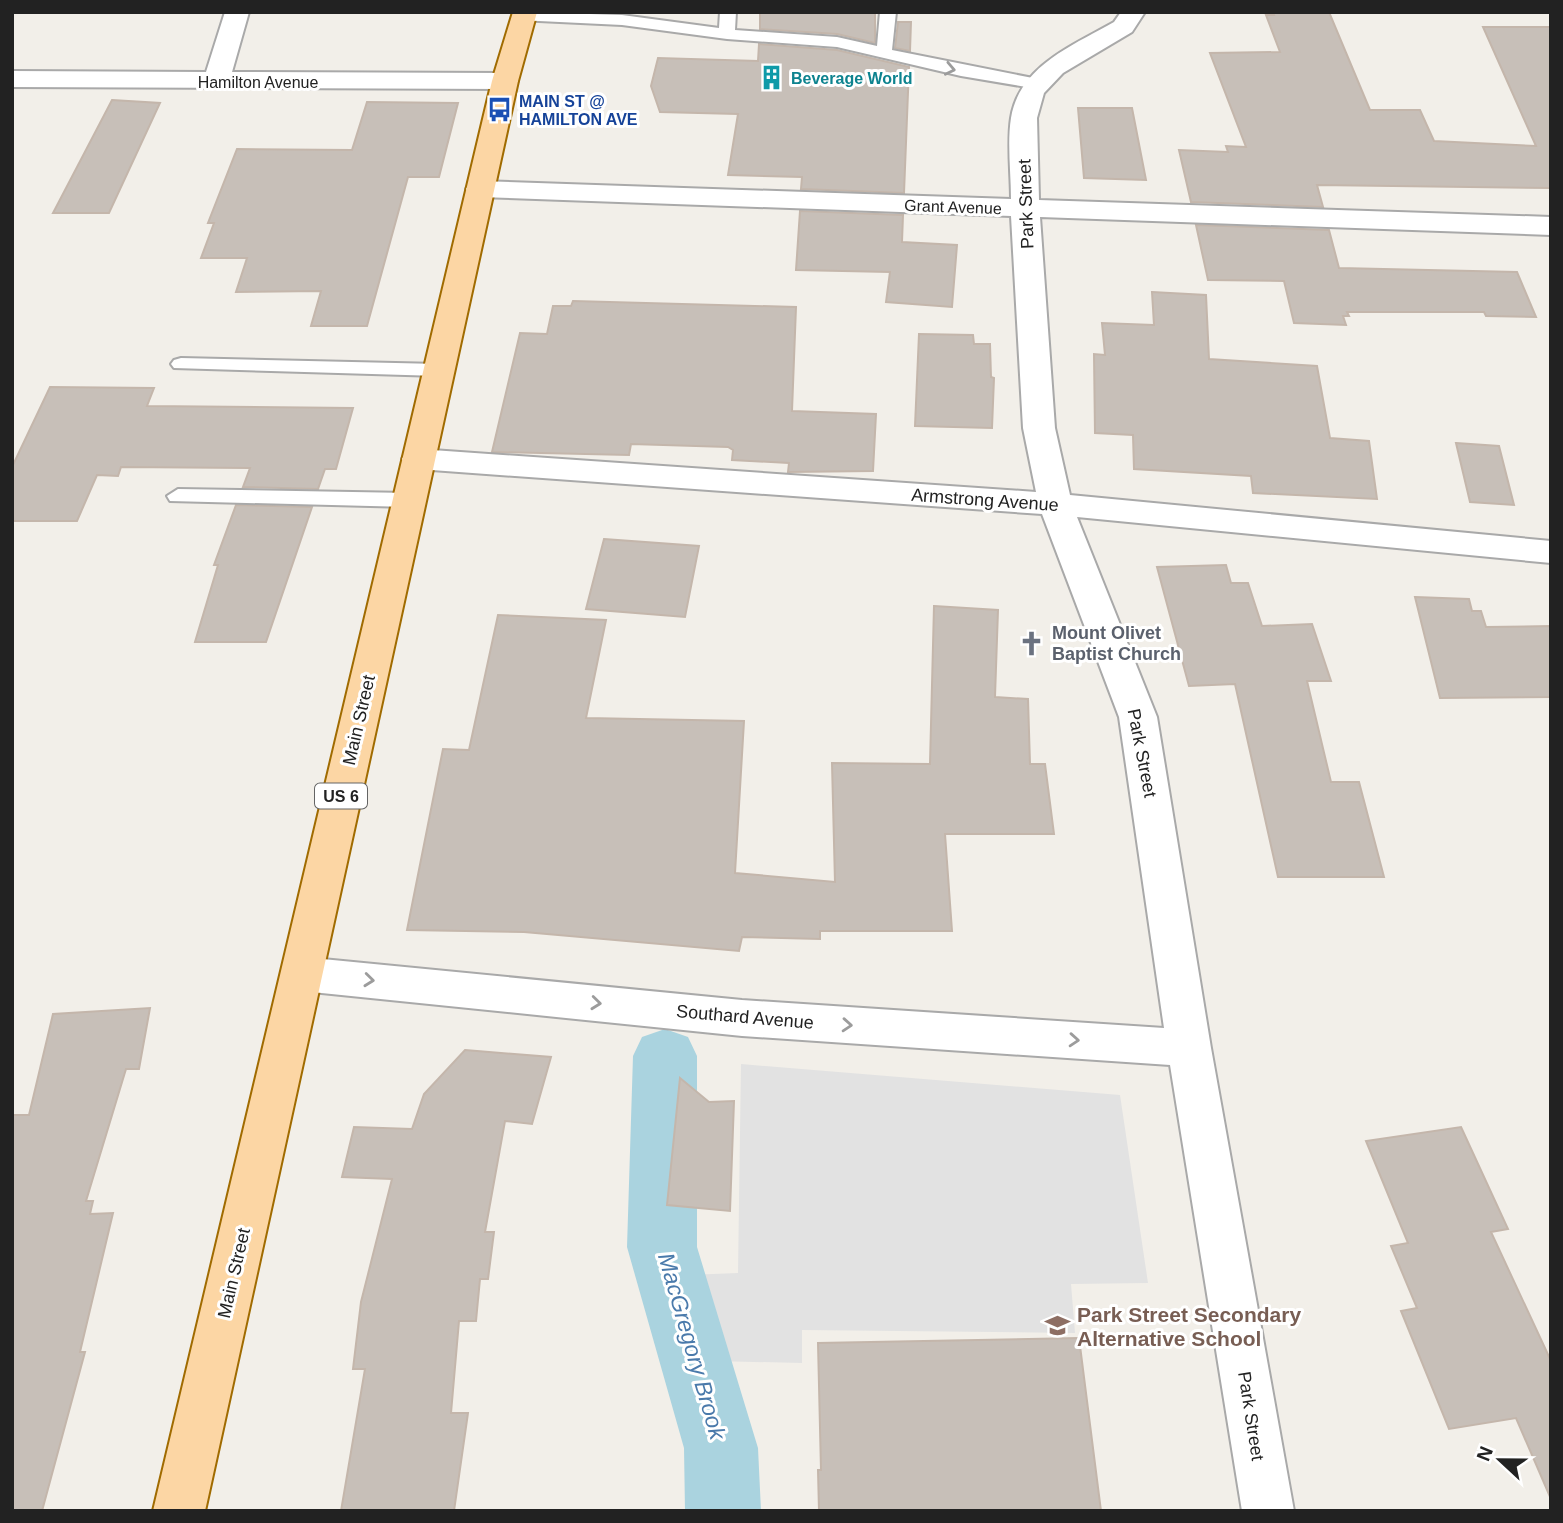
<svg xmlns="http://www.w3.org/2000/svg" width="1563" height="1523" font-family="Helvetica,sans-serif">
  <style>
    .parking { fill: #e2e2e2 }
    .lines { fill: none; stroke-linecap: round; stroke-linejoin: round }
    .canal { fill: #aad3df; fill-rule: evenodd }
    .building { fill: #c7bfb8; stroke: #c4b6ab; stroke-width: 2 }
    .lane-casing { stroke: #a9a9a9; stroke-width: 4 }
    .street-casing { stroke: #a9a9a9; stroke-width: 4 }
    .primary-casing { stroke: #a06b00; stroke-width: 4 }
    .lane { fill: #fff; fill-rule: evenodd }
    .street { fill: #fff; fill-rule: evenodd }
    .primary { fill: #fcd6a4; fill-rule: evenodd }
    .oneway { stroke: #9c9c9c }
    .labels { text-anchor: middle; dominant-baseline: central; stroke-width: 6; stroke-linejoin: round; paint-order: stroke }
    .far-culture-label { font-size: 16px; font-weight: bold; fill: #0d838f; stroke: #fff; text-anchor: start }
    .far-street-label { font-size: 16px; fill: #222; stroke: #fff }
    .far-transit-label { font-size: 16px; font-weight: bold; fill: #164399; stroke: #fff; text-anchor: start }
    .shield { fill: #fff; stroke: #646464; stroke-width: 2 }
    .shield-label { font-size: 16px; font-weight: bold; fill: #222 }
    .street-label { font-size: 18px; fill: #222; stroke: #fff }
    .worship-label { font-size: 18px; font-weight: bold; fill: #5b616d; stroke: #fff; text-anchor: start }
    .near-education-label { font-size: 21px; font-weight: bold; fill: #785e54; stroke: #fff; text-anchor: start }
    .near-water-label { font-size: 23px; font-style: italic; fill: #4a7aab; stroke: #fff }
  </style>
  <rect width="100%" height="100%" fill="#f2efe9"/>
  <!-- parking -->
  <path class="parking" d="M741 1064 1120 1095 1148 1283 1071 1284 1075 1333 802 1330V1363L713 1361 688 1275 738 1273Z"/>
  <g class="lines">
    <!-- canal -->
    <path class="canal" d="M665 1029 688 1037 697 1056V1247L758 1448 761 1511H685L684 1448 627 1247 633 1056 642 1037Z"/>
  </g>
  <!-- building -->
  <path class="building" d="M760 12H875V43L837 34 760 29Z
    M1273 12H1329L1370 110H1420L1434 141 1536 146 1483 27H1551V188L1317 185 1323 207 1191 202 1179 150 1228 152 1226 146 1246 147 1210 53 1280 52 1266 15H1274Z
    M898 22H911L910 51 895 48Z
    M759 44 837 50 909 67 904 193 801 189 802 177 728 175 738 114 660 112 651 86 658 58 758 61Z
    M112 100 160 103 109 213H53Z
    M367 102 458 103 439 177H408L367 326H311L321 291 236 292 247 258H201L214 223H208L237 149 352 150Z
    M1078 108H1132L1146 180 1084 178Z
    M800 211 903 215 902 242 957 245 952 307 886 302 890 272 796 270Z
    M1196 225 1329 230 1339 268 1517 272 1536 317 1486 316 1484 312H1347L1349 316H1343L1346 325 1294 323 1284 281 1208 280Z
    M1152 292 1206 295 1209 359 1317 366 1330 438 1369 441 1377 499 1253 493 1251 476 1134 469 1133 435 1095 433 1094 354 1105 355 1102 323 1154 325Z
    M573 301 796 307 792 411 876 414 873 471 788 472 789 463 732 460 733 450 728 447 631 444 629 455 492 452 520 333 547 334 553 306H571Z
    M919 334 973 335 974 344H990L991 377 994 378 992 428 915 426Z
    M50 387 154 388 147 406 353 408 336 469H325L318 489 243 487 250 468 121 467 118 476 97 475 77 521H12V467Z
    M1456 443 1499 446 1514 505 1470 502Z
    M236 505 312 507 266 642H195L218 565H214Z
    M604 539 699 546 685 617 586 609Z
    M1226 565 1231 583H1248L1262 626 1312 624 1331 681H1307L1331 782H1359L1384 877H1278L1235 684 1189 686 1157 567Z
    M1415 597 1469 599 1472 611H1481L1486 627 1551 626V697L1440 698Z
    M934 606 998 610 995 697 1028 699 1030 764H1045L1054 834H945L952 931H820V939L742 937 739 951 524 932 407 930 443 749 469 750 498 615 606 620 586 718 744 721 735 873 835 882 832 763 930 764Z
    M150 1008 139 1069H126L86 1201H93L90 1214 113 1213 80 1352H85L42 1511H12V1115H29L53 1014Z
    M465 1050 551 1057 532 1124 505 1121 485 1232H494L488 1279H480L476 1321H459L451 1413H468L454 1511H341L365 1369H353L361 1302 392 1179 342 1177 354 1127 412 1129 424 1094Z
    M680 1078 709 1102 734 1101 730 1211 667 1205Z
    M1461 1127 1508 1229 1491 1232 1551 1361V1499L1516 1418 1449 1429 1401 1311 1417 1308 1391 1246 1408 1243 1366 1141Z
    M1079 1338 1101 1511H819L818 1470H821L818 1343Z"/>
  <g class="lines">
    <defs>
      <path id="lane" d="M524 12 622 15 719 28 720 12H736L735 30 837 37 877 46 880 12H896L892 50 1038 79 1046 84 1038 89 961 76 837 47 727 39 622 25 518 20V14Z
        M181 358 439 364 449 370 439 376 174 368 171 364 174 360Z
        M178 489 409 493 420 500 409 507 170 501 167 496Z"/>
      <path id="street" d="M225 12H249L232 72 505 73 514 76 518 81 514 86 505 89 12 87V71L206 72Z
        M1121 12H1145L1132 32 1063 73 1044 93 1037 118 1039 200 1551 217V235L1040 217 1055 428 1070 495 1551 541V563L1077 517 1157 717 1211 1048 1294 1511H1242L1170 1065 742 1036 302 991 287 986 281 974 287 962 302 957 742 1000 1164 1028 1119 717 1042 514 418 469 406 466 402 459 406 452 418 449 1036 492 1023 428 1011 216 480 197 470 195 466 189 470 183 480 181 1011 199C1011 173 1007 143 1011 118 1019 66 1074 45 1114 22Z"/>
      <path id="primary" d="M513 12H537L518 81 205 1511H153L492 81Z"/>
    </defs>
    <!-- lane casing -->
    <use href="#lane" class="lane-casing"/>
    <!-- street casing -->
    <use href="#street" class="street-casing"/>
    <!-- primary casing -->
    <use href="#primary" class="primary-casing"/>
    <!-- lane -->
    <use href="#lane" class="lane"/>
    <!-- street -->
    <use href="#street" class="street"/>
    <!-- primary -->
    <use href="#primary" class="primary"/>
  </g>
  <!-- one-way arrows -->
  <defs><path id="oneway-chevron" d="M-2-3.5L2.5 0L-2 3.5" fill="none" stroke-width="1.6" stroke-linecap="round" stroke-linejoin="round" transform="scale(1.75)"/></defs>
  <g class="oneway">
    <use href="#oneway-chevron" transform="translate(950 69) rotate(12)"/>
    <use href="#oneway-chevron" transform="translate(369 980) rotate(6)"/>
    <use href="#oneway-chevron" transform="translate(596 1003) rotate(6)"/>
    <use href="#oneway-chevron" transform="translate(847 1025) rotate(4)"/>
    <use href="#oneway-chevron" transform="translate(1074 1040) rotate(4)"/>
  </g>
  <!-- icons -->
  <defs>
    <symbol id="building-bare" viewBox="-9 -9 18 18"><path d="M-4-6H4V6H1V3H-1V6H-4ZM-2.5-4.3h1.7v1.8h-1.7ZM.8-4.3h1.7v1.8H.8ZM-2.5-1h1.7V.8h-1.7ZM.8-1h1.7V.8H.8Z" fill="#0f9aa8" stroke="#fff" stroke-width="2.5" paint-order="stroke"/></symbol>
    <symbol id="bus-bare" viewBox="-9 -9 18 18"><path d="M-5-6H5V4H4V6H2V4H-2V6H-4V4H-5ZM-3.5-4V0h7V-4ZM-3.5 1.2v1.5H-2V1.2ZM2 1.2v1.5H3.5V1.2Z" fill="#1a4fb4" stroke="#fff" stroke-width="2.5" paint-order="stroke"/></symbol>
    <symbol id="church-bare" viewBox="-9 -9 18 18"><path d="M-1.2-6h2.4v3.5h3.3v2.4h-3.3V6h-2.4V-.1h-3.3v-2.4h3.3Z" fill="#6b7280" stroke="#fff" stroke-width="2.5" paint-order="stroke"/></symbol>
    <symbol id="school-bare" viewBox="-9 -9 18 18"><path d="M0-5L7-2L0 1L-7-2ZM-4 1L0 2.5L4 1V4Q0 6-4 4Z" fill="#8d6e63" stroke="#fff" stroke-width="2.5" paint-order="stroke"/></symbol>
  </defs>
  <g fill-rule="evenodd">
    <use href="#building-bare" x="754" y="60" width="35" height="35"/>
    <use href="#bus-bare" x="482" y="92" width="35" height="35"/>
    <use href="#church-bare" x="1014" y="626" width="35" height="35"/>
    <use href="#school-bare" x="1040" y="1308" width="35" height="35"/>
  </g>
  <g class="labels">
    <!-- far-culture labels -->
    <g class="far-culture-label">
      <text x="791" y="78">Beverage World</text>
    </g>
    <!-- far-street labels -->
    <g class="far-street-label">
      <text x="258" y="82">Hamilton Avenue</text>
      <text transform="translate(953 207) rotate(2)">Grant Avenue</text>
    </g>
    <!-- far-transit labels -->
    <g class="far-transit-label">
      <text x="519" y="101">MAIN ST @<tspan x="519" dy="18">HAMILTON AVE</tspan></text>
    </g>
    <!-- shield labels -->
    <rect class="shield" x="315" y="783.5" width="52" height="25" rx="5"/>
    <g class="shield-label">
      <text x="341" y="796">US 6</text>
    </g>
    <!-- street labels -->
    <g class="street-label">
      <text transform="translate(1026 204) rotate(-92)">Park Street</text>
      <text transform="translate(985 500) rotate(4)">Armstrong Avenue</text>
      <text transform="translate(359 720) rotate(-77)">Main Street</text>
      <text transform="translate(1142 753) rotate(79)">Park Street</text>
      <text transform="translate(745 1017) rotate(5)">Southard Avenue</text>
      <text transform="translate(234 1273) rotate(-77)">Main Street</text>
      <text transform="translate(1251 1416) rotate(81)">Park Street</text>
    </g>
    <!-- worship labels -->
    <g class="worship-label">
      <text x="1052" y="633">Mount Olivet<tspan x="1052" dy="21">Baptist Church</tspan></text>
    </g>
    <!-- near-education labels -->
    <g class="near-education-label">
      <text x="1077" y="1314">Park Street Secondary<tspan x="1077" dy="24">Alternative School</tspan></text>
    </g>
    <!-- near-water labels -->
    <g class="near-water-label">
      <text transform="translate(692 1346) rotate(74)">MacGregory Brook</text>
    </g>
  </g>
  <!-- border -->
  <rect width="1563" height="1523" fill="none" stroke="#222222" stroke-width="28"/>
  <!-- north arrow -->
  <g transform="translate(1500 1460) rotate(292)" stroke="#ffffff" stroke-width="5" paint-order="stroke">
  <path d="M0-5L12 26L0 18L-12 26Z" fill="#222222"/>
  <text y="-10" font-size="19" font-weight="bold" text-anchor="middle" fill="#222222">N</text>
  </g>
</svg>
